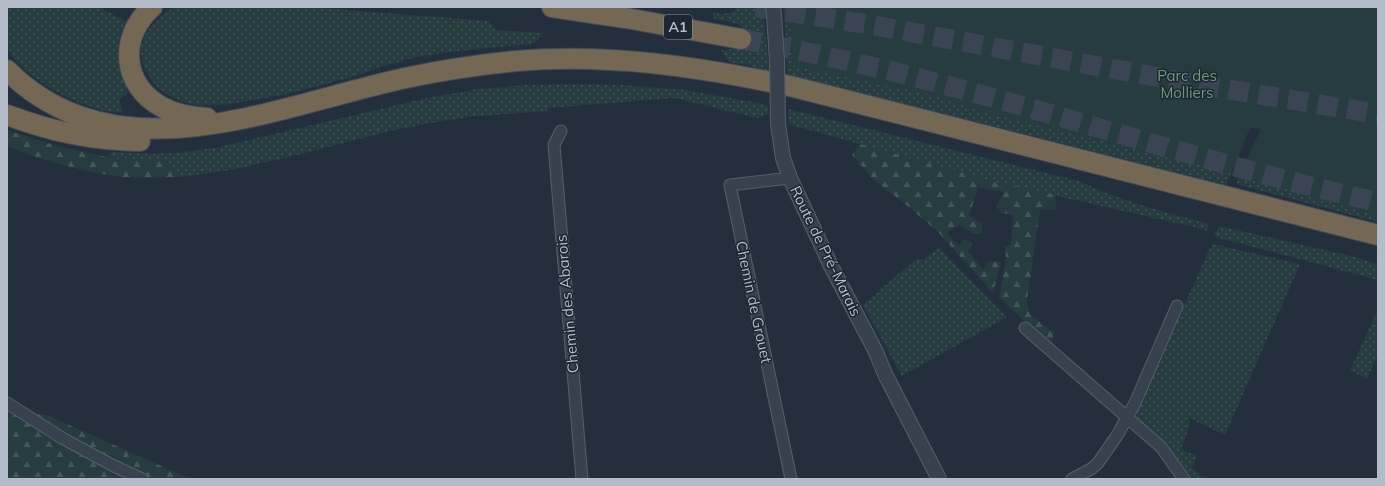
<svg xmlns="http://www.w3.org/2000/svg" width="1385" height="486" font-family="Mulish,sans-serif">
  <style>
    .grass { fill: url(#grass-dots) }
    .forest { fill: url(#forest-firs) }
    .green { fill: #263c3f }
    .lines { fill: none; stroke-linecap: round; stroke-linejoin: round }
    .motorway-tunnel { stroke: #3a4453; stroke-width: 20; stroke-dasharray: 20 10; stroke-linecap: butt }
    .minor-casing { stroke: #565f6c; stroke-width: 13 }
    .tertiary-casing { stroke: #565f6c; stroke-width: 16 }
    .motorway-casing { stroke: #434c59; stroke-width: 22 }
    .minor { stroke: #38414e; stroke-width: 11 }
    .tertiary { stroke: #38414e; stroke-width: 14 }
    .motorway { stroke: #746855; stroke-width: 20 }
    .tertiary-bridge-casing { stroke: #565f6c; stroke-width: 16; stroke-linecap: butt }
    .tertiary-bridge { stroke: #38414e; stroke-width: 14 }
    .labels { text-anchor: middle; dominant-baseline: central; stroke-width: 3; stroke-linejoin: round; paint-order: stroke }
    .shield { fill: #1d2633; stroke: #878f9c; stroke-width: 1 }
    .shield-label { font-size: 14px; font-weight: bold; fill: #b4bcc9 }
    .park-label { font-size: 15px; fill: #6b9a76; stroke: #1d2633 }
    .street-label { font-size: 15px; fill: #b4bcc9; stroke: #1d2633 }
  </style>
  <defs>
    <pattern id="grass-dots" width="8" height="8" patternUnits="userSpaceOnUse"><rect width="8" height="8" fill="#263c3f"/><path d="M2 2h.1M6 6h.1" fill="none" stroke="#435659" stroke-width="1.8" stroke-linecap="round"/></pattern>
    <pattern id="forest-firs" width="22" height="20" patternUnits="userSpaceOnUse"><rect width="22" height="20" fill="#263c3f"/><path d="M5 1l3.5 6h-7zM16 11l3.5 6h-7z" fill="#435659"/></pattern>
  </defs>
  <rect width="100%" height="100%" fill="#242f3e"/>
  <!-- grass -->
  <path class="grass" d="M7 7H99L126 22C123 28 120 34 119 40 116 57 123 76 128 92L119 100 123 113C107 112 93 108 78 102 57 94 18 70 8 50 5 44 7 15 7 7Z
    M174 7H307L489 21 496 30 544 33 534 44C495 47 456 50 417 57 394 62 371 71 348 78 310 88 272 99 233 103 219 105 204 107 191 104 173 100 156 90 148 74 144 67 142 62 141 54 140 33 158 18 174 7Z
    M739 7H763L769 72 748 65 729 62 721 50H728L737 47 745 31C739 21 724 21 714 19L713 13C724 14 731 15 739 7Z
    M783 7H789L790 12 935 96 977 110 1231 173 1226 185 787 74 785 20Z
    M579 84 622 85 685 90 764 104 768 107 769 114 757 118 675 98 548 108V111L468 117 430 123 390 131 297 155 236 169 181 177 168 162 107 157 111 152 150 154 177 153 219 147 427 98 478 89 527 85Z
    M788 109 1079 181C1120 201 1165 212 1209 224L1207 230 996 182 788 124Z
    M1239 175 1378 216V222L1237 184Z
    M1219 226 1351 256 1378 264V280L1216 237 1214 234Z
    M1213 244 1300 264 1225 435 1189 418 1190 425 1181 449 1197 456 1192 468 1204 479H1189L1140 422 1138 419 1137 408 1151 379 1209 250Z
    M939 248 1007 317 902 376 863 305 916 259H924Z
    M1378 310V354L1367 379 1350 370Z"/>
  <!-- forest -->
  <path class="forest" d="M7 130 60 147 107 157 168 162 181 177C167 177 152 178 138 178 97 176 45 162 7 146Z
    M860 144 996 182 1055 195 1056 209 1040 210 1027 301 1030 314 1054 333 1051 346 999 297 1006 259 1005 246 1011 245 1013 215 1001 213 997 206 1004 192 978 187 969 216 981 223 983 228 981 234H973L960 225 947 232 959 246 964 239 972 243 968 252 983 269 989 261 1001 262 993 293 937 231 905 204 873 179 852 155Z
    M7 408 136 479H7Z
    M35 414 47 415 186 477 187 479H150L116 464 70 439Z"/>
  <!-- green -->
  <path class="green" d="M789 7H1378V216L1239 175 1261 129 1250 128 1231 173 977 110 935 96 793 66Z"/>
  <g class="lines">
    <!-- motorway-tunnel -->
    <path class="motorway-tunnel" d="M756 7 866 24 1190 83 1378 114
      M741 39C808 52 875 66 941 84 1087 122 1231 170 1378 202"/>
    <defs>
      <path id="minor" d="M561 131 554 145 582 479
        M790 178 730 185 791 479
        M1025 328 1161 447 1184 479
        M7 403 62 438 112 465 142 479
        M1072 479 1091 469 1098 463 1118 434 1135 403 1177 306"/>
      <path id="tertiary" d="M773 7 774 14 777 61
        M778 124 783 158 790 178 831 266 876 352 885 374 939 479"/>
      <path id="motorway" d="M152 7C119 36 121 85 162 107 176 115 191 117 207 118
        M552 7 626 18 741 39
        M7 70C108 171 250 117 368 87 417 74 466 66 516 61 608 53 700 67 790 86L1378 235
        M7 115C53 132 91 140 140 141"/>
    </defs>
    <!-- minor casing -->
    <use href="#minor" class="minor-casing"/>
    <!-- tertiary casing -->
    <use href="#tertiary" class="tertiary-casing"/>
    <!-- motorway casing -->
    <use href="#motorway" class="motorway-casing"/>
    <!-- minor -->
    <use href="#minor" class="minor"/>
    <!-- tertiary -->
    <use href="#tertiary" class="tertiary"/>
    <!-- motorway -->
    <use href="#motorway" class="motorway"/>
    <defs>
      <path id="tertiary-bridge" d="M777 61 778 124"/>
    </defs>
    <!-- tertiary-bridge casing -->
    <use href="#tertiary-bridge" class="tertiary-bridge-casing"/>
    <!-- tertiary-bridge -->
    <use href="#tertiary-bridge" class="tertiary-bridge"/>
  </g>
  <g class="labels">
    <!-- shield labels -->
    <rect class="shield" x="664" y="15" width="28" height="24" rx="3"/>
    <g class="shield-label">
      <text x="678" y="27">A1</text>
    </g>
    <!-- park labels -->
    <g class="park-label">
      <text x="1187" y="75">Parc des<tspan x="1187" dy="17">Molliers</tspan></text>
    </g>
    <!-- street labels -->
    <g class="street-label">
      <text transform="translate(826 251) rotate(64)">Route de Pré-Marais</text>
      <text transform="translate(754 302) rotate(78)">Chemin de Grouet</text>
      <text transform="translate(567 304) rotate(-95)">Chemin des Abarois</text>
    </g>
  </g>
  <!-- border -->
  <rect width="1385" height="486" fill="none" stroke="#b4bcc9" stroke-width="16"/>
</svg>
